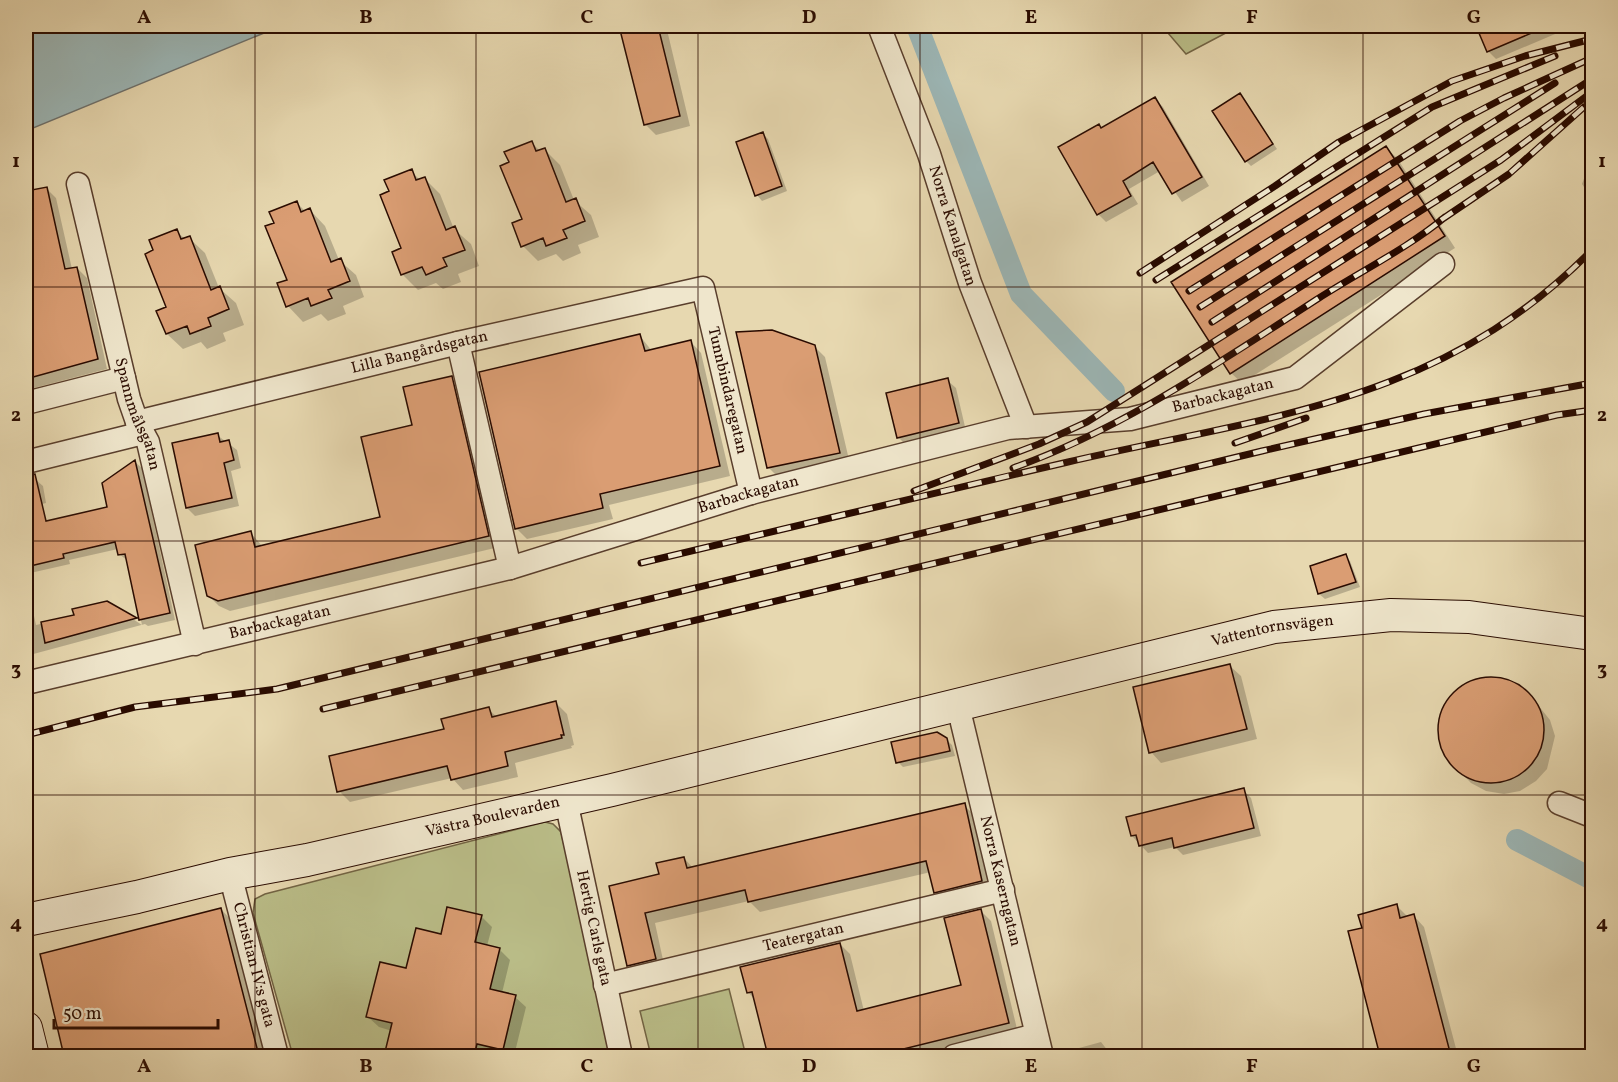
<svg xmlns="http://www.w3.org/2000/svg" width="1618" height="1082" font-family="Vollkorn,serif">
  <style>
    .green { fill: #babd88; stroke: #726444; stroke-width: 1.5 }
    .water { fill: #9cb7b7; stroke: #6e726e; stroke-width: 1.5 }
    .shadow { fill: #0003 }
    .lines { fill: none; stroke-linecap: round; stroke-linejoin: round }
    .canal { stroke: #9cb7b7; stroke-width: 22 }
    .building { fill: #da9d73; stroke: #2a0b00; stroke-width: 1.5 }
    .street-casing { stroke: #593e2c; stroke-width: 25 }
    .secondary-casing { stroke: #2a0b00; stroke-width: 34 }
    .street { stroke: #efe6cc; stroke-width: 22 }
    .secondary { stroke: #efe6cc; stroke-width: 32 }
    .rail-casing { stroke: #2a0b00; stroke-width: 7 }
    .rail { stroke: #efe6cc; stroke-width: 4.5; stroke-dasharray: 14; stroke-linecap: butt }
    .grid { fill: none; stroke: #2a0b00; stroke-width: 1.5; stroke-opacity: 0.55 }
    .labels { text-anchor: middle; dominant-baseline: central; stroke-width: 4.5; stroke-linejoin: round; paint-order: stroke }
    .street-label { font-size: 16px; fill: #2a0b00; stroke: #efe6cc }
    .neatline { fill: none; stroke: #2a0b00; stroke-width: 2 }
    .grid-label { font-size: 20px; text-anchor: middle; font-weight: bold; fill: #2a0b00 }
  </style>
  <rect width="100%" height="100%" fill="#e7d8b0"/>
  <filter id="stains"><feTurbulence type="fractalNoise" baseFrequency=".00333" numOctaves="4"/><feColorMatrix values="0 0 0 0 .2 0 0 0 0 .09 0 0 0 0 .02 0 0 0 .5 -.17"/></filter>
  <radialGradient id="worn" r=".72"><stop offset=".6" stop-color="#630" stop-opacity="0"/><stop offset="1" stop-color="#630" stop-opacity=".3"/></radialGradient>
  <!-- green -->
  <path class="green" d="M1162 26H1239L1186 54Z
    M545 822 553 824 561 832 614 1056H293L253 913 255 899 265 894Z
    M729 989 746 1056H651L640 1011Z"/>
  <!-- water -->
  <path class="water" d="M26 26H281L26 131Z"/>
  <!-- shadow -->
  <path class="shadow" d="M615 26H681L682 30 668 34 690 126 656 135 645 124 624 38Z
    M1478 26H1574L1496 59 1488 51Z
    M1240 95 1277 149 1251 166 1246 161Z
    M1155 99 1163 107 1209 186 1182 202 1160 171 1129 189 1138 204 1106 222 1098 214 1099 125 1102 129Z
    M763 134 768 139 787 191 762 201 757 195Z
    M532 143 540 151 545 150 560 165 574 200 591 215 599 237 578 245 581 253 563 261 556 254 538 261 523 246 524 220 511 163Z
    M1386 148 1397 158 1455 248 1242 383 1231 373Z
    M411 171 420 180 424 178 440 194 454 229 471 244 479 266 458 274 461 282 443 289 436 283 418 290 402 274 403 249 391 192Z
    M1592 172V199L1582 184 1585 176Z
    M46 188 56 198 72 269 77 268 87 278 107 369 26 390V193Z
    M297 203 305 211 310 210 325 226 339 260 356 275 364 297 343 306 346 314 328 321 321 314 303 322 288 306 289 280 276 223Z
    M176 231 185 239 189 238 205 253 219 288 236 303 244 325 223 333 226 341 207 349 201 342 183 349 167 334 158 312 168 308 155 251Z
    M640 336 652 351 691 342 701 353 730 476 609 505 613 519 527 539 516 528Z
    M814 346 825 357 850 464 779 478 768 467Z
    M451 378 462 389 499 547 230 611 219 606 208 595 251 533 262 546 381 518Z
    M947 380 956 388 966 431 906 445 898 437Z
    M217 435 237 450 241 468 231 471 239 506 195 516 187 508 173 445Z
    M135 462 142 468 175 620 148 626 145 624 26 656V579L36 625 76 616 107 602 142 625 128 561 119 554 118 549 69 560 70 564 26 574V531L45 519 48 522 109 508Z
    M36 480 43 486 46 503 26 508V482Z
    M1345 556 1350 561 1360 587 1325 599 1319 594Z
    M1230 666 1241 676 1257 739 1161 763 1151 752Z
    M1488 678 1510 681 1526 690 1550 720 1555 736 1547 769 1536 781 1520 791 1504 794 1486 791 1471 783 1446 757 1441 743 1439 724 1445 705 1456 692 1471 682Z
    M556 703 567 714 574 745 571 746 572 748 515 763 518 777 463 790 452 778 350 802 339 791 446 730 488 709 497 717Z
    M1592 715V748L1584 740Z
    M947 740 952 745 955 756 903 767 898 762Z
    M1243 790 1251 798 1261 836 1183 855 1175 847 1148 853 1132 836Z
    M964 805 974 815 992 891 946 902 936 892 931 872 760 912 749 901 655 923 665 969 639 975 628 965 611 887 661 876 684 858 693 868Z
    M1397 906 1408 917 1414 916 1424 927 1458 1056H1381L1349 932 1364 929Z
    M221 909 231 920 266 1056H66L42 956Z
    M981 911 991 921 1018 1033 927 1056H764L762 1051 768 1050 755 1000 748 992 840 944 850 954 864 1011 963 986Z
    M481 916 492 927 487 946 499 949 510 960 502 993 515 997 526 1007 514 1056 487 1054V1056H385L392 1031 379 1027 368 1017 407 970 442 935Z
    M1101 1042 1112 1056H1056L1057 1054Z"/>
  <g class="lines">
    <!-- canal -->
    <path class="canal" d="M917 26 1021 294 1114 391
      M1517 840 1592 879"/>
  </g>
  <!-- building -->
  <path class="building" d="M619 26H658L680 116 644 125Z
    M1476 26H1548L1487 52Z
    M1240 93 1273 144 1245 162 1212 111Z
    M1155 97 1202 177 1172 194 1153 162 1123 181 1131 196 1097 215 1058 147 1099 124 1101 128Z
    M763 132 782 186 755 196 736 142Z
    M532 141 536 151 545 148 566 202 576 198 585 221 563 230 567 238 546 246 543 238 521 247 512 223 522 219 500 166 509 162 504 152Z
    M1386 146 1445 236 1230 374 1171 282Z
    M412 169 416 180 425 177 446 230 455 226 465 250 443 258 447 266 426 275 422 267 401 275 392 252 401 248 380 195 389 191 384 180Z
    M47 187 65 269 77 267 98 359 26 379V191Z
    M297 201 301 212 310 208 331 262 341 258 350 281 328 290 332 298 311 306 308 298 286 307 277 283 287 280 265 226 274 223 269 212Z
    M177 229 181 239 190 236 211 290 220 286 229 309 208 318 211 326 190 334 187 326 166 334 156 311 166 307 145 254 153 250 149 240Z
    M772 330 815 345 840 453 767 468 736 332Z
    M640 334 645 351 691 340 720 466 600 494 603 508 515 529 479 372Z
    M452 376 489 536 218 601 207 596 195 545 251 531 255 547 380 517 361 437 412 425 403 387Z
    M948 378 959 423 897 438 886 393Z
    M218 433 220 442 229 440 234 460 224 463 232 498 186 508 172 443Z
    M135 460 170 613 139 620 125 554 118 555 115 542 63 554 64 558 26 567V475L35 474 46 521 107 507 102 483Z
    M1346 554 1356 582 1318 594 1310 566Z
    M107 601 137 618 45 643 41 622 74 615 72 609Z
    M1230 664 1247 729 1149 753 1133 687Z
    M1438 730a53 53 0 1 1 106 0a53 53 0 1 1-106 0Z
    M556 701 564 735H561L562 738 505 752 508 766 451 780 447 766 337 792 329 756 444 729 441 719 489 707 492 717Z
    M937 732 947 738 950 751 896 763 891 742Z
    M1244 788 1254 828 1174 848 1172 838 1139 846 1136 835 1131 836 1126 817Z
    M965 803 982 881 934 893 926 861 748 902 745 890 645 913 656 959 627 966 609 886 659 874 656 863 684 857 687 868Z
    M1397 904 1400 918 1414 914 1451 1056H1380L1348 931 1362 928 1358 915Z
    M447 907 482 915 475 942 500 948 490 989 516 995 503 1050 477 1044 474 1056H384L392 1023 366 1017 380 962 406 968 416 928 441 934Z
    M221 908 259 1056H64L40 954Z
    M981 909 1009 1023 875 1056H768L752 992 747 993 740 967 840 943 857 1011 961 985 944 918Z"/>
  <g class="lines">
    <defs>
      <g id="street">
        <path id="s1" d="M879 26 929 154 970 283 1026 427"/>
        <path id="s2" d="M78 184 129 399 137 422 148 442 195 644"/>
        <path d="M458 343 510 568"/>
        <path d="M26 403 124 378"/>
        <path id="s3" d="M137 422 458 343 703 288 751 493"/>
        <path d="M26 462 143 433"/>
        <path id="s4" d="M26 683 510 568 751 493 1008 428 1130 419 1295 378 1443 264"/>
        <path id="s5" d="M958 706 1042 1056"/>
        <path id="s6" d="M566 801 621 1056"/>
        <path d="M1559 803 1592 816"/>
        <path id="s7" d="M230 874 277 1056"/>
        <path id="s8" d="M605 985 1003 890"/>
        <path d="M954 1056 1036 1035"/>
      </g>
      <g id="secondary">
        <path id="s9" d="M26 920 137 897 230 874 307 860 612 790 1274 627 1391 615 1469 617 1592 634"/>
        <path d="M26 1028 33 1056"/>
      </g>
    </defs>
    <!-- street casing -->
    <use href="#street" class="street-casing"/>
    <!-- secondary casing -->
    <use href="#secondary" class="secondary-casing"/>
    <!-- street -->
    <use href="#street" class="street"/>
    <!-- secondary -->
    <use href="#secondary" class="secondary"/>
    <defs>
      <path id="rail" d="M1441 220 1509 174 1584 107
        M1140 273 1275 186 1339 142 1452 81 1525 56 1592 39
        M1156 280 1432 107 1555 56
        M1189 291 1460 121 1504 98 1592 58
        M1200 307 1555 83
        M1212 322 1592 79
        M1235 443 1306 418
        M1013 468C1123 429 1221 361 1319 298 1358 273 1411 246 1445 217
        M914 491 1039 444 1087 422 1501 160 1592 92
        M641 563C783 529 926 495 1068 462 1267 416 1440 404 1592 250
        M323 709 1557 415 1592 410
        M26 735 135 707 277 689 1262 451 1424 414 1592 383"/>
    </defs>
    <!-- rail casing -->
    <use href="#rail" class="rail-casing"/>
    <!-- rail -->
    <use href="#rail" class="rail"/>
  </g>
  <!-- grid -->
  <path class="grid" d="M255 26V1056M476 26V1056M698 26V1056M920 26V1056M1142 26V1056M1363 26V1056M26 287H1592M26 541H1592M26 795H1592"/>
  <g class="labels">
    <!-- street labels -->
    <g class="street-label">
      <text stroke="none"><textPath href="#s1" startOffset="213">Norra Kanalgatan</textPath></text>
      <text stroke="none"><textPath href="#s3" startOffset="291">Lilla Bangårdsgatan</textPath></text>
      <text stroke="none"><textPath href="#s3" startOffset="687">Tunnbindaregatan</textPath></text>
      <text stroke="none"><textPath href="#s4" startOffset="1233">Barbackagatan</textPath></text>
      <text stroke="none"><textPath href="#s2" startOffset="238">Spannmålsgatan</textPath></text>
      <text stroke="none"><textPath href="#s4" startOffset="747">Barbackagatan</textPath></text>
      <text stroke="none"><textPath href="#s4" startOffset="261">Barbackagatan</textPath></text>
      <text stroke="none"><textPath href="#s9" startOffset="1280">Vattentornsvägen</textPath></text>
      <text stroke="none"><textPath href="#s9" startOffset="478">Västra Boulevarden</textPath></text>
      <text stroke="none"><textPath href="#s5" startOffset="180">Norra Kaserngatan</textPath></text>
      <text stroke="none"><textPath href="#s6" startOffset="130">Hertig Carls gata</textPath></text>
      <text stroke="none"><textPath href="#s8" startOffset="204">Teatergatan</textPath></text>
      <text stroke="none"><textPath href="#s7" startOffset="94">Christian IV:s gata</textPath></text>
    </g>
  </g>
  <!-- margin -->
  <rect width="1618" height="1082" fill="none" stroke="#e7d8b0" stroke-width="66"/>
  <!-- scale -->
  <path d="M54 1019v9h164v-9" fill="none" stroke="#2a0b00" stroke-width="3"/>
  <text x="63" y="1019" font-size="18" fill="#2a0b00" stroke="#efe6cc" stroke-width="4.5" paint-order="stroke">50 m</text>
  <rect x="33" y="33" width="1552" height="1016" class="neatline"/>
  <g class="grid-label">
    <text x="144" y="23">A</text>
    <text x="366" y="23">B</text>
    <text x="587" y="23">C</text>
    <text x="809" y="23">D</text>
    <text x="1031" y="23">E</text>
    <text x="1252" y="23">F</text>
    <text x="1474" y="23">G</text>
    <text x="16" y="167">1</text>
    <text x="1602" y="167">1</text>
    <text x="16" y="421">2</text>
    <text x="1602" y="421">2</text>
    <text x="16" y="675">3</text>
    <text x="1602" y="675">3</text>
    <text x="16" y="929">4</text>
    <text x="1602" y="929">4</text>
    <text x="144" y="1072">A</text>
    <text x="366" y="1072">B</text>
    <text x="587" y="1072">C</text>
    <text x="809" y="1072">D</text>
    <text x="1031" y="1072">E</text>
    <text x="1252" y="1072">F</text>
    <text x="1474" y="1072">G</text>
  </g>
  <rect width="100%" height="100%" filter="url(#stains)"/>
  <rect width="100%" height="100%" fill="url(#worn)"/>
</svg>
